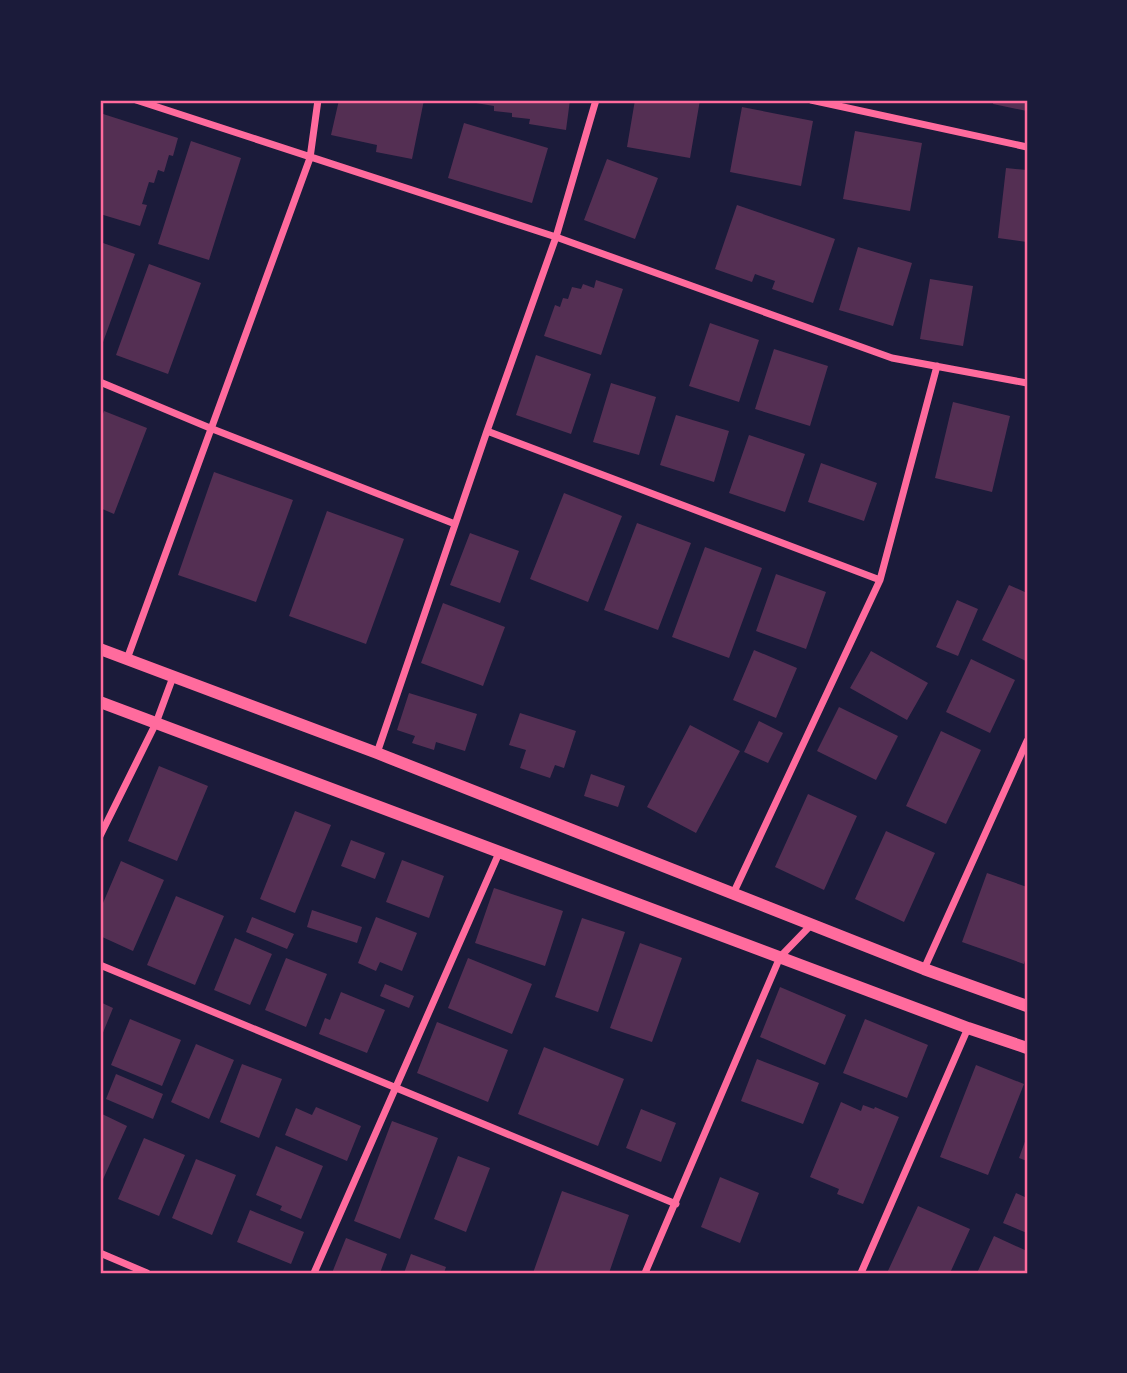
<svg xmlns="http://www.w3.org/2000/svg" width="1127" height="1373" font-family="Commissioner,sans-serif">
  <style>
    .building { fill: #542f53 }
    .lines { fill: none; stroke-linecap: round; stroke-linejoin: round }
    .minor { stroke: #ff6b9d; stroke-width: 7 }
    .tertiary { stroke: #ff6b9d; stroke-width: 12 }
    .neatline { fill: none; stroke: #ff6b9d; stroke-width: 2.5 }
  </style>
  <rect width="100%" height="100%" fill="#1b1b3a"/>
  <!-- building -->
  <path class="building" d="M339 100H424L412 159 376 152 377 145 331 135Z
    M477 100H570L566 130 529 124 530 119 512 117V113L494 111V106L476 103Z
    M635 100H700L690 158 627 147Z
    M994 100H1027V111L993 104Z
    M742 107 813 121 801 186 730 172Z
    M100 113 178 138 173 156 169 155 164 172 158 170 154 183 149 182 142 204 147 205 140 226 100 214Z
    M464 123 548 148 532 203 448 178Z
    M855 131 922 143 910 211 843 199Z
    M191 141 241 158 209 260 158 244Z
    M607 159 658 178 635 239 584 220Z
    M1006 168 1027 170V242L998 238Z
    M737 205 835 239 813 303 772 289 775 281 755 274 752 282 715 269Z
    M100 242 135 254 102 345 100 344Z
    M858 247 912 263 893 326 839 310Z
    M149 264 201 283 168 374 116 355Z
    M930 279 973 286 963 346 920 339Z
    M596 280 623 289 601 355 544 336 555 305 560 307 563 298 568 299 572 287 581 289 583 284 594 288Z
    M710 323 759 340 739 402 689 386Z
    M774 349 828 366 810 426 755 409Z
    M536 355 591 374 571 434 516 415Z
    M611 383 656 397 639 455 593 442Z
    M953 402 1010 416 992 492 935 478Z
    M104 411 147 428 114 514 100 508V422Z
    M676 415 729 431 714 482 660 465Z
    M749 435 805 454 785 512 729 493Z
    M821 463 877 483 864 521 808 502Z
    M214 472 293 500 256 602 178 575Z
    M564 493 622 516 588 602 530 579Z
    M327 511 404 539 366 644 289 616Z
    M637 523 691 543 658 630 604 610Z
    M470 533 519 551 500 603 450 585Z
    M705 547 762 568 729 658 672 637Z
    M776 574 826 592 806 649 756 631Z
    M1009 585 1027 593 1026 661 982 640Z
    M957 600 978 609 958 656 936 647Z
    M443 603 505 627 483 686 421 663Z
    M754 650 797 668 776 718 733 700Z
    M871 651 928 683 907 720 850 688Z
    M971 659 1015 680 990 733 946 712Z
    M409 693 477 714 465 751 436 742 434 750 412 743 415 736 397 730Z
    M839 707 898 736 876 780 817 751Z
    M520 713 576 731 564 768 555 765 550 778 520 768 526 750 509 745Z
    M759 721 783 733 768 763 744 752Z
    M690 725 740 751 696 833 647 807Z
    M941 731 981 750 946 824 906 806Z
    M159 766 208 786 177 861 128 841Z
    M591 774 625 786 618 807 584 796Z
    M808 794 857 816 824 890 775 867Z
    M295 811 331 825 295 913 260 899Z
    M886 831 935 853 904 922 855 899Z
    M351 840 385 853 375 879 341 866Z
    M402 860 444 876 429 918 386 902Z
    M121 861 164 880 133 951 100 936V910Z
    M987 873 1027 887V954L1024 964 962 942Z
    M494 888 563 911 545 966 475 943Z
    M176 896 224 916 195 985 147 965Z
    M312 910 362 927 357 943 307 927Z
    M252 917 294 934 287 949 246 932Z
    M376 917 417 933 402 971 380 962 376 971 358 963Z
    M582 918 625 932 598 1012 555 997Z
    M235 938 272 954 250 1005 214 990Z
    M640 943 682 958 652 1042 610 1028Z
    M286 958 327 974 306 1027 265 1010Z
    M468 958 532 984 512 1034 448 1008Z
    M385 984 414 996 409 1008 380 996Z
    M780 987 846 1015 825 1065 760 1037Z
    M341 992 385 1010 367 1053 319 1034 325 1018 330 1020Z
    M100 1002 113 1008 100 1040Z
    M130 1019 181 1040 162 1086 111 1065Z
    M865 1019 928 1045 907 1098 843 1073Z
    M437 1022 508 1050 488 1102 417 1073Z
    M196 1044 234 1060 209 1119 171 1102Z
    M544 1047 624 1079 598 1146 518 1114Z
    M757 1059 819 1083 803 1124 741 1101Z
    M242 1064 282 1079 259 1138 220 1122Z
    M976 1065 1024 1084 988 1175 940 1157Z
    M116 1074 163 1094 153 1119 106 1099Z
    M841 1102 861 1111 863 1105 874 1109 875 1107 899 1117 863 1204 837 1194 839 1189 810 1177Z
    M316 1107 361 1126 347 1161 285 1135 296 1108 312 1115Z
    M641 1109 676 1123 661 1162 626 1148Z
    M100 1113 127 1126 100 1186Z
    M392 1121 438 1138 400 1239 354 1221Z
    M1027 1136V1161L1019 1158Z
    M144 1138 185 1155 159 1216 118 1199Z
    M276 1146 323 1166 301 1219 280 1210 282 1206 256 1195Z
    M458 1156 490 1168 466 1232 434 1219Z
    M196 1159 236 1175 212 1235 172 1218Z
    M720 1177 759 1193 740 1243 701 1227Z
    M562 1191 629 1215 609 1273H533Z
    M1016 1193 1027 1198V1233L1003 1223Z
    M918 1206 970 1229 950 1273H887Z
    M250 1210 304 1232 291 1264 237 1242Z
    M994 1236 1027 1251V1273H977Z
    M346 1238 387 1254 380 1273H332Z
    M411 1254 446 1267 444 1273H404Z"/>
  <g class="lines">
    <!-- minor -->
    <path class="minor" d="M136 100 556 237 892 358 1027 383
      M811 100 1027 147
      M100 382 210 428 455 524
      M487 431 880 580
      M127 659 310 158 318 100
      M377 753 487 431 556 237 596 100
      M100 836 156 723 173 677
      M733 894 880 580 937 366
      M100 965 676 1204
      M924 969 1027 741
      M100 1253 147 1273
      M314 1273 499 853
      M645 1273 780 957 811 925
      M861 1273 968 1028"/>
    <!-- tertiary -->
    <path class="tertiary" d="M100 649 377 753 924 969 1027 1006
      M100 702 968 1028 1027 1048"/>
  </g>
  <!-- border -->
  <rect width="1127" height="1373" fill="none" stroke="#1b1b3a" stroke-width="203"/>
  <rect x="102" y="102" width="924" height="1170" class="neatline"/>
</svg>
